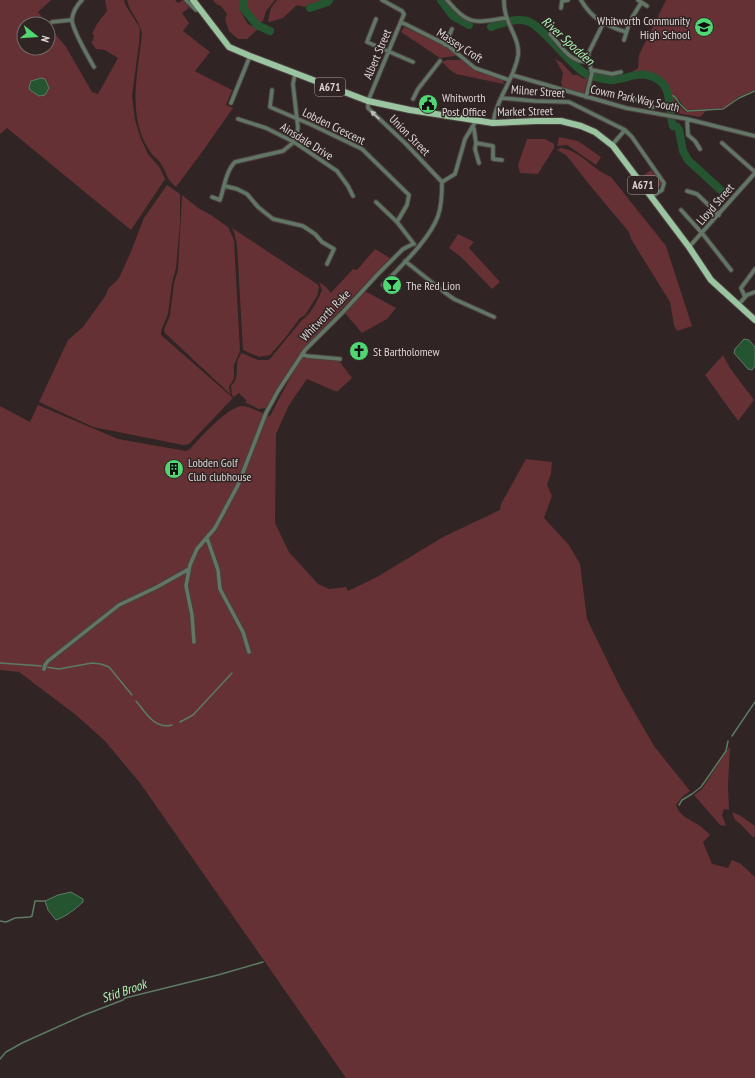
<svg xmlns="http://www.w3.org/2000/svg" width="755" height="1078" font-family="'PT Sans Narrow',sans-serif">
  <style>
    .green { fill: #653134 }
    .water { fill: #255530; stroke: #5c7b62 }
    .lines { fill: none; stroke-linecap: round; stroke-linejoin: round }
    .stream { stroke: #5c7b62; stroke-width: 1.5 }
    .river { stroke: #255530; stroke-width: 8 }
    .street-casing { stroke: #4c4040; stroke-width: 5.5 }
    .primary-casing { stroke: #4c4040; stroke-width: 8 }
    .street { stroke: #617664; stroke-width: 3.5 }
    .primary { stroke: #9ac5a0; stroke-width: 6 }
    .oneway { fill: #bebdb9 }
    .labels { text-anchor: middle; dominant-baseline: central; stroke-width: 3; stroke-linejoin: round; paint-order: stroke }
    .shield { fill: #302424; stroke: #a9a0a0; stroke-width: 1 }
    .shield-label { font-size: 11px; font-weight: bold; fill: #ddd5d5 }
    .poi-label { font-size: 12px; fill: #ddd5d5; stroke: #302424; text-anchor: start }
    .street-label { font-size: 12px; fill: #ddd5d5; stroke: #302424 }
    .water-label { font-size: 13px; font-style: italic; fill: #abf4b7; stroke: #302424 }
  </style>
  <rect width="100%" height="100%" fill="#302424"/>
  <!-- green -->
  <path class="green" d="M0 0H51L38 12 47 24H24V48H48V25L66 47 92 92 98 94 118 58 105 50 96 49 91 42 93 41 94 35 92 34 97 24 107 11 105 0H124L126 6 140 28 139 43 132 96 135 120 141 139 148 154 160 168 165 179 131 230 7 128 0 134Z
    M127 0H175L178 3 183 0 189 8 182 13 189 23 183 31 210 52 195 71 204 76 232 90 226 105 233 108 202 152 176 187C165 177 168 175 161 164 159 160 154 157 151 153 126 117 138 73 142 34 140 21 130 13 127 0Z
    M213 0H242L239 9 248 24 258 29 247 39H238L229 31 225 19 227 14 221 6 216 4Z
    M247 0H275L266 11 263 21 258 24 247 7Z
    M277 0H323L304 7 297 5 283 18 270 22 268 21 271 8Z
    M666 0H755V90L738 97 727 106 723 108 687 110C681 104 678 95 670 94 662 75 651 72 632 72L638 68 639 55Z
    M404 27 441 44 455 54V56L440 58 401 32Z
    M555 59 562 63 573 75H578L584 79 588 78 584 93H581L563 88 561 83 563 73Z
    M447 60H461L478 72 503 80 504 84 456 74 450 70 442 62Z
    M671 96 675 98 677 103 686 112 707 110 700 117 671 112Z
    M559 137 578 141 601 157 596 165 567 145 557 146Z
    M527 139H545L554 144V148L538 174 520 173 518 165Z
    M561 148C581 151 593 170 611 177L666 246 692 326 677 331 674 325 670 302 631 239 629 232 588 183 566 155 557 150Z
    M651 170 662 184 651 193 640 178Z
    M167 185 180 194V223L176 268 172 283 168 314 161 331V335L233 398 189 444 183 445 93 427 39 402 68 340 83 327 106 295 108 289 119 278 130 254 144 218Z
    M182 195 198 208 211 215 228 227 234 240 240 351 234 365V378L229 387 231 395 165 333 164 330 170 315 174 283 178 270Z
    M232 228 317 284 319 287 317 296 305 315 300 318 285 338 270 355 259 357 243 350 237 245 234 232Z
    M458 234 474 242 469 248 500 282 492 289 461 257 449 248Z
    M375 249 390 258 305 347 298 356 266 408 259 409 244 402 247 401 239 393 234 397 232 395 231 386C233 384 235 381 236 378 238 369 235 360 242 353L258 360H269L302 320C311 314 318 300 322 290L319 282 326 287 331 293 353 269 357 270Z
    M365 291 396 308 387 319 362 333 344 312Z
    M723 355 730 368 754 400 738 421 705 375Z
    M306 357 339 361 352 378 338 391H335L307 379 289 405 276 434 275 523 289 552 318 584 329 589 346 587 348 591 377 577 443 537 500 510 501 504 526 459 552 462 551 473 547 485 552 496 544 518 569 545 580 564 587 619 620 687 654 746 690 791 682 797 676 805C680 816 687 818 697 824 702 827 706 831 710 835L703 842 712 864 728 868 732 860 741 864 755 877V1078H346L140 783 105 741 76 715 19 672 0 670V406L30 422 38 405 118 439 186 451 190 449C199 439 229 405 243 406 252 407 261 413 270 416L300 359Z
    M730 746 728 785 729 810 724 809 722 815 726 826 720 825 694 795 702 789Z
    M732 812 741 816 755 826V835L754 838C747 832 743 825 735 820Z"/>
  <!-- water -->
  <path class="water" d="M41 78 45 79 49 88 45 95 39 96 30 90 29 87 31 81Z
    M744 339 749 340 755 347V366L752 370 748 369 734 353 735 349Z
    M71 892 83 899V902C74 910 67 916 56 920L48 910 45 901 58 895Z"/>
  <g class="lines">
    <!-- stream -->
    <path class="stream" d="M669 95C675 95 676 98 679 103 681 105 684 108 687 111L723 109 739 98 755 91
      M0 663 42 666
      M46 667 59 669 92 663 101 664 109 667 132 695
      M136 701C145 712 155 730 172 725
      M180 722 193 715 232 673
      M732 736 755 702
      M679 805 682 800 692 794 701 787 726 751 728 741
      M0 921 6 922 15 918 30 917 32 916 35 901H45
      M0 1059 6 1052 22 1043 84 1015 123 1000 125 998 218 975 263 962"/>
    <!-- river -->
    <path class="river" d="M244 0 243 8 257 25 270 31
      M441 0 453 16 469 25
      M310 8 328 2 329 0
      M491 27C502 23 515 18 527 21 541 24 570 65 586 74 588 76 592 76 595 77 599 78 605 80 610 80 629 80 641 67 660 81 672 90 668 111 673 126L677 127 679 130 683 151 688 160 725 194"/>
    <defs>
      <path id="street" d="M82 0C77 5 73 12 72 19 71 28 89 58 94 67
        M186 0 196 10 200 9
        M382 0 402 11 404 14 368 101V108L406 144 442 182
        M447 0C469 27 475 22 506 18
        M581 0C592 19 606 26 626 32
        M638 0 647 6
        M561 8 562 1 568 0
        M376 19 367 42 413 62
        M52 22 71 20
        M401 22 447 45 475 68 509 80
        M550 34C562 47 570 63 589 62
        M624 40 630 21 641 3
        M445 45 452 29
        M592 70 612 74 621 72
        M512 75 626 108 687 119 755 136
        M272 90 270 107 312 125 362 149 409 195 407 205 397 222
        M586 97 592 73 588 58 589 52 603 24
        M501 98 535 101 569 102 625 130 632 137 664 183 662 190 651 197
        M633 98 653 107
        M413 99 418 89 440 61
        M231 103 250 56
        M238 119 266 128 294 142 337 171 348 186 353 196
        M687 119 688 135 695 141 700 149
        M493 123C496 99 514 80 518 56 520 42 511 31 507 18 505 13 504 6 504 0
        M472 127 474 129 476 143 493 146V159L502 160
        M476 143 475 149 479 163
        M722 143 755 172
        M612 145 625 130
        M442 182 455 174 465 139 476 121
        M225 186 237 189 247 194 258 207 273 219 303 226 315 234 322 242 334 249 327 264
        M687 191 697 194 719 215
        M212 197 220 200C224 188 226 171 235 162L283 151 294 142 298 128 293 84 295 74
        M376 202 397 222 414 244
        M681 210 702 233 731 270
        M689 247 755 173
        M405 261 444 292 454 299 494 317
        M383 285C400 267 430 239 438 216 442 205 442 193 442 182
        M745 297 741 288 755 269
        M738 305 747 295 755 292
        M302 354 307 356 340 359
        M207 538 218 570 220 589 243 632 249 652
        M194 642 192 615 186 586 190 565 197 549 215 528 238 485 266 413 278 391 305 350 343 312 378 274 403 249 413 244
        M44 669 45 665 48 661 119 605 157 587 189 569"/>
      <path id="primary" d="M193 0 229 47 250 56 368 101 410 110 493 123 536 121H561L581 126 595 132 613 146 689 247 711 280 755 320"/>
    </defs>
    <!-- street casing -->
    <use href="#street" class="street-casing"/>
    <!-- primary casing -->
    <use href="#primary" class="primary-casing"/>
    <!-- street -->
    <use href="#street" class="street"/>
    <!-- primary -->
    <use href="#primary" class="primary"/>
  </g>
  <!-- one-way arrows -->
  <defs><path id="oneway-solid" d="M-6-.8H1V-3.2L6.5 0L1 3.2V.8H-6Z"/></defs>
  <use class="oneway" href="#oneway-solid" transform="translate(375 115) rotate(-136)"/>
  <!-- icons -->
  <defs>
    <symbol id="school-disc" viewBox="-11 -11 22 22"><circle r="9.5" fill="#51d674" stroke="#302424"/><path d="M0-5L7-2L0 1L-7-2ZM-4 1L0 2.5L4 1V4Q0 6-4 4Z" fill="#111"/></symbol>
    <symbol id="civic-disc" viewBox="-11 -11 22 22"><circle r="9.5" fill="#51d674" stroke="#302424"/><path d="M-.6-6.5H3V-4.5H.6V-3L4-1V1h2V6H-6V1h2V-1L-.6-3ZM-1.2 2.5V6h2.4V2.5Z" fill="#111"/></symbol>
    <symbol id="bar-disc" viewBox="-11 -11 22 22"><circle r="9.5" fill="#51d674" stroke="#302424"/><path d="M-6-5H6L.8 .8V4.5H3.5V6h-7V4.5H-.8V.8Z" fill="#111"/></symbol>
    <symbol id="church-disc" viewBox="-11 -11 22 22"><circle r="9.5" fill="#51d674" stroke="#302424"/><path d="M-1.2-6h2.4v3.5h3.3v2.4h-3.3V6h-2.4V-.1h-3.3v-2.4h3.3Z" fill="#111"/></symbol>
    <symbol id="building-disc" viewBox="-11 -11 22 22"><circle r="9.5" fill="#51d674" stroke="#302424"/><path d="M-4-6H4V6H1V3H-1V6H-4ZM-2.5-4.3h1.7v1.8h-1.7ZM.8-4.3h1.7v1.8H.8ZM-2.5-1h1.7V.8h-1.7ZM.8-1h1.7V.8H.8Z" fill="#111"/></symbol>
  </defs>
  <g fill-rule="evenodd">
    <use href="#school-disc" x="693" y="16" width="22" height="22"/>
    <use href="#civic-disc" x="417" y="93" width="22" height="22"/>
    <use href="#bar-disc" x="381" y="274" width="22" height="22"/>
    <use href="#church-disc" x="348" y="340" width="22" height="22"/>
    <use href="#building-disc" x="163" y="458" width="22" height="22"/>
  </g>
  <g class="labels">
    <!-- shield labels -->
    <g class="shield">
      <rect x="315" y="78" width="30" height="18" rx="3"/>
      <rect x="628" y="176" width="30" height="18" rx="3"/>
    </g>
    <g class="shield-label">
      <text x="330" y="87">A671</text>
      <text x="643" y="185">A671</text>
    </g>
    <!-- poi labels -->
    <g class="poi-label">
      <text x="690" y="20" text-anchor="end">Whitworth Community<tspan x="690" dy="14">High School</tspan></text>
      <text x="442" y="97">Whitworth<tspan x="442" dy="14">Post Office</tspan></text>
      <text x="406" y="285">The Red Lion</text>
      <text x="373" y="351">St Bartholomew</text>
      <text x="188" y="462">Lobden Golf<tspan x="188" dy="14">Club clubhouse</tspan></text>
    </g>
    <!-- street labels -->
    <g class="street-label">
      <text transform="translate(460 45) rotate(33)">Massey Croft</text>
      <text transform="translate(377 54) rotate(-67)">Albert Street</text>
      <text transform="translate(538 91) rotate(4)">Milner Street</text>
      <text transform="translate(635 98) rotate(12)">Cowm Park Way South</text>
      <text transform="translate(525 111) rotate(-1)">Market Street</text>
      <text transform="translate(334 126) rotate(26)">Lobden Crescent</text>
      <text transform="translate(410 135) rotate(45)">Union Street</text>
      <text transform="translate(307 141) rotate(32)">Ainsdale Drive</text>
      <text transform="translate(715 204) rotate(-49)">Lloyd Street</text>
      <text transform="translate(325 315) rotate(-46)">Whitworth Rake</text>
    </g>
    <!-- water labels -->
    <g class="water-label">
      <text transform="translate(568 41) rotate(42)">River Spodden</text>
      <text transform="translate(124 991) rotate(-19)">Stid Brook</text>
    </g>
  </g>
  <!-- north arrow -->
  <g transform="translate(36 36) rotate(107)"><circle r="19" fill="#302424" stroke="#756b6b"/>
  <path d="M0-3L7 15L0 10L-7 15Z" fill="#51d674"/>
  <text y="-6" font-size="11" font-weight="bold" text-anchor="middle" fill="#ddd5d5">N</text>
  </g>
</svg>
